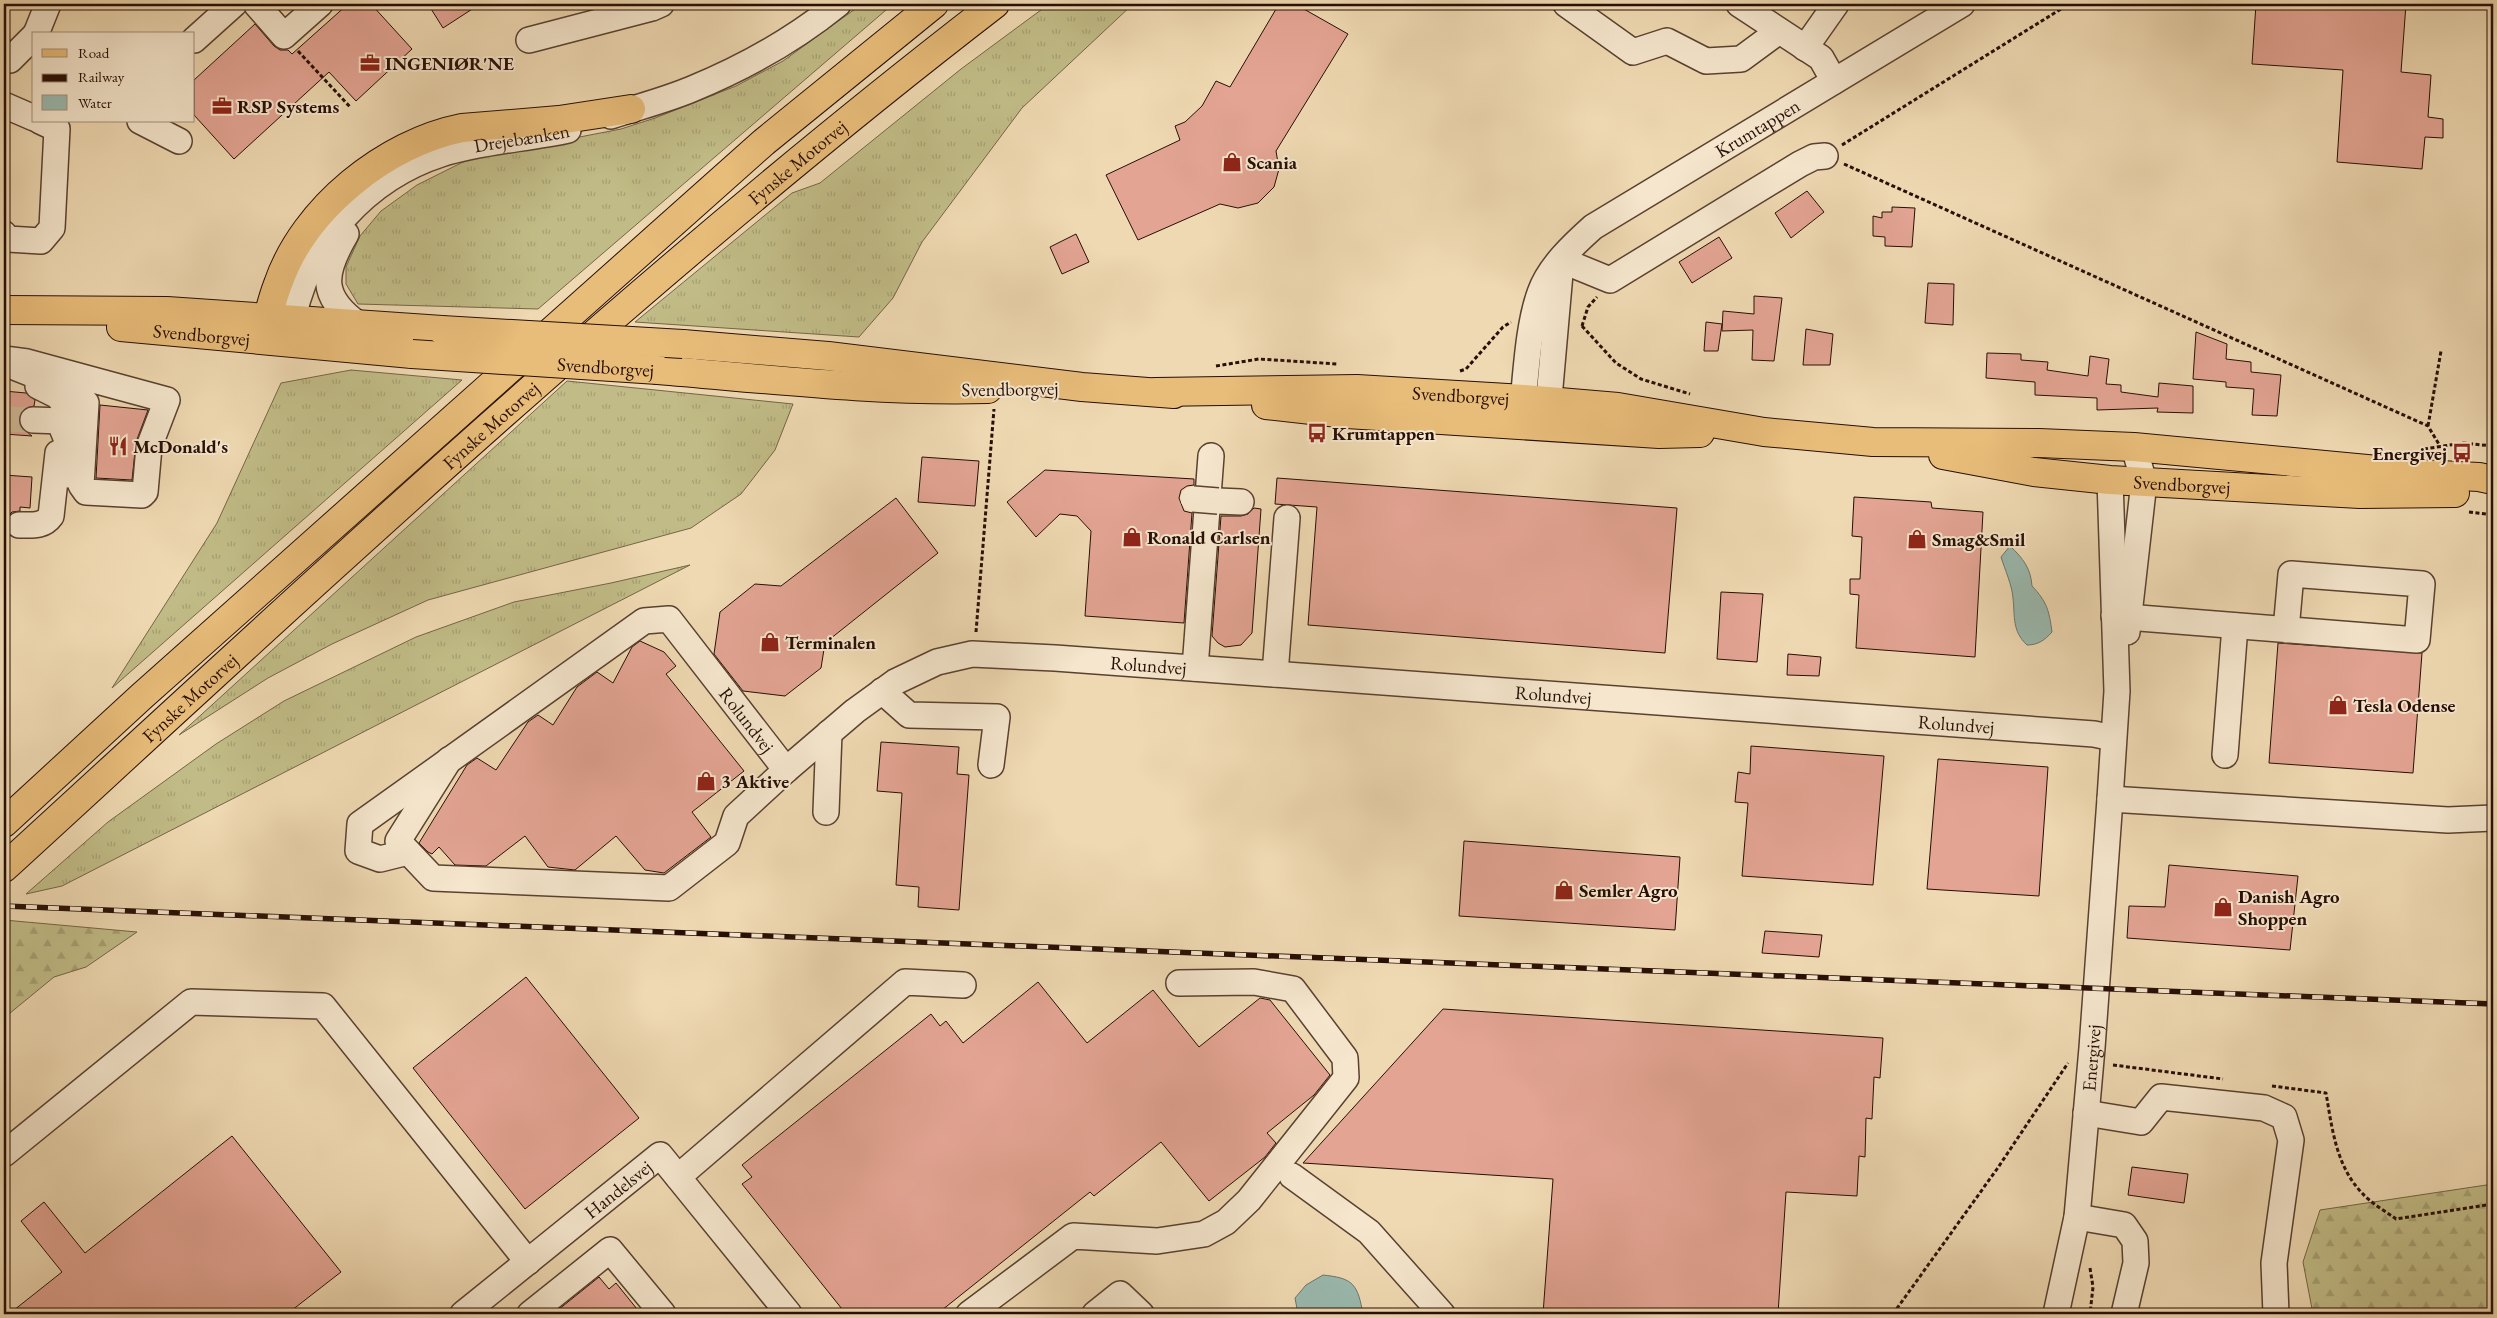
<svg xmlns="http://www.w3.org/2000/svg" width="2497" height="1318" font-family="'EB Garamond',serif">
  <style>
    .grass { fill: url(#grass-tufts); stroke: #746546 }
    .forest { fill: url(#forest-firs); stroke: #746546 }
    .water { fill: #9abab0; stroke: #6c756c }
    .building { fill: #e3a493; stroke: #270e05 }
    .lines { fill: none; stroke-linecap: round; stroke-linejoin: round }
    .minor-tunnel { stroke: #d1bb98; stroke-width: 25; stroke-dasharray: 25 12; stroke-linecap: butt }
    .minor-casing { stroke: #594130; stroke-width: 28 }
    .major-casing { stroke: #270e05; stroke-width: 30 }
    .highway-casing { stroke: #270e05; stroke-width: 30 }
    .path { stroke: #270e05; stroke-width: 3; stroke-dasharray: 4 2.5; stroke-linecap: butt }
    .minor { stroke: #f5e6cd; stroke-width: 25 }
    .major { stroke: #e8bc79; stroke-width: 28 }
    .highway { stroke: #e8bc79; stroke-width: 28 }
    .rail-casing { stroke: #270e05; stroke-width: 5.5 }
    .rail { stroke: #f5e6cd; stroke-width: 4; stroke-dasharray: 11; stroke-linecap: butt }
    .minor-bridge-casing { stroke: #594130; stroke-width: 28; stroke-linecap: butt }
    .major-bridge-casing { stroke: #270e05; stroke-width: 30; stroke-linecap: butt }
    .minor-bridge { stroke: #f5e6cd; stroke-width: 25 }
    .major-bridge { stroke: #e8bc79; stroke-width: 28 }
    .labels { text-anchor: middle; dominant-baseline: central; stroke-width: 4; stroke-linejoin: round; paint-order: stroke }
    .poi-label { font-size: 19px; font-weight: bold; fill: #270e05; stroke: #f5e6cd; text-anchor: start }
    .street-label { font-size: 19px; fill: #270e05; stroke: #f5e6cd }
  </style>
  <defs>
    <pattern id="grass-tufts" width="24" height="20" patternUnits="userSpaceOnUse" patternTransform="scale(1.25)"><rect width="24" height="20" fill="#c1bc87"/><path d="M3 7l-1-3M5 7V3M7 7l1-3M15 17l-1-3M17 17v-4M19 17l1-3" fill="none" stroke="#a6a073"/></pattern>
    <pattern id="forest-firs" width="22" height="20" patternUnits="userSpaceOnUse" patternTransform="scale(1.25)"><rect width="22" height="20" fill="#c1bc87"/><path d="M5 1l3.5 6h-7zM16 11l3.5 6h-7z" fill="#a6a073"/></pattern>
  </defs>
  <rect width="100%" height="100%" fill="#efd9b2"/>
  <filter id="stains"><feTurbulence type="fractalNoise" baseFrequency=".004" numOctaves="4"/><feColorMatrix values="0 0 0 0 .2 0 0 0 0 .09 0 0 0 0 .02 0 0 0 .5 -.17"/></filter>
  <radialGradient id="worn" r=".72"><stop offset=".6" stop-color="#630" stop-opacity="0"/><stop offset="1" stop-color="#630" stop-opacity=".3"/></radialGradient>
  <!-- grass -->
  <path class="grass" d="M862 4H893L538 309 358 304 346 284V267L360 236 381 211 417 185 471 158 621 129 655 118 736 86 783 61Z
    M1049 4H1133L1022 108 922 242 893 298 859 337 635 322 792 193 820 183 961 69Z
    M351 370 462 380 112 688 217 523 281 383Z
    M567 381 793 404 775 450 741 494 691 528 428 600 332 644 268 678 179 735Z
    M690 565 62 886 26 894 108 822 216 744 284 701 416 637 514 602 611 583Z"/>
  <!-- forest -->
  <path class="forest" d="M4 920 137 932 86 967 54 977 4 1018Z
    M2493 1184V1314H2313L2303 1262 2320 1210Z"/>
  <!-- water -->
  <path class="water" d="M2010 546C2023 558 2031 569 2032 586 2047 602 2049 610 2052 632 2045 640 2038 645 2027 645 2012 631 2015 617 2013 598 2012 585 2005 570 2001 557Z
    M1323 1275C1350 1278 1357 1282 1362 1309L1359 1314H1298L1295 1298 1306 1285Z"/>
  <!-- building -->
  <path class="building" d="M348 4H371L412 49 356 101 329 72 234 159 194 115V80L255 24 274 46 280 50H288L292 54Z
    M428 4H480L443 28Z
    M1279 4H1295L1348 34 1276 151 1279 169 1274 187 1258 203 1238 208 1220 204 1138 240 1106 175 1180 140 1175 126 1185 122 1202 106 1216 81 1230 87Z
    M2256 4H2406L2401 72 2431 75 2428 117 2443 119V138L2425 137 2422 169 2337 162 2343 70 2252 64Z
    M1807 191 1824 212 1791 238 1775 213Z
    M1892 207 1915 208 1912 247 1885 246V237L1873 236V216L1882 218V212H1892Z
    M1076 234 1089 262 1062 274 1050 247Z
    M1719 237 1732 258 1692 283 1679 262Z
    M1928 283 1954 284 1953 325 1925 323Z
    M1754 296 1782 298 1774 361 1752 360 1753 330 1722 331 1723 311 1754 314Z
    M1706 322 1722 324 1718 351H1704Z
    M1806 329 1833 334 1830 365H1803Z
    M2196 332 2227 344 2226 359 2251 362V372L2281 375 2277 416 2252 415 2254 389 2226 387V382L2193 379Z
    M1987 353 2021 354V360L2048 362 2047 370 2088 376 2090 356 2109 359 2106 384 2121 385V392L2158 397 2159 383 2193 386V413L2157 412 2158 408 2097 410V398L2035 395V382L1986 378Z
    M4 391 26 393 35 400 34 406 26 408 19 419 21 427 32 436 4 434Z
    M100 405 148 410 136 442 132 480 96 478Z
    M922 457 979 461 975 506 918 502Z
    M1045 470 1194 479V485L1187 486 1181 490 1179 498 1184 511 1192 513 1184 623 1085 616 1091 531 1077 516 1060 514 1036 537 1007 502Z
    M4 475 32 477 30 508 20 507V511L12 512 7 517 5 525 9 534H4Z
    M1277 478 1677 508 1665 653 1308 625 1317 507 1275 504Z
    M1854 497 1931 502 1932 508 1983 512 1975 657 1856 648 1859 595 1850 594V579H1860L1862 537 1852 536Z
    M896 498 938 553 825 643 821 668 785 696 743 691 714 654 720 612 755 584 781 586Z
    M1254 508 1261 509 1252 633 1241 645 1225 647 1218 643 1212 636 1221 516H1241L1248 514Z
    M1721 592 1763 594 1757 662 1717 659Z
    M640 641 664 652 676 666 666 674 744 771 692 812 711 837 664 873 645 870 616 836 575 870 548 867 525 836 486 866 455 865 439 847 432 854 428 852 419 843 467 765 477 758 496 770 528 722 538 715 553 725 577 687 597 672 613 683 632 647Z
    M2278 643 2422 653 2413 773 2269 763Z
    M1788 654 1821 657 1819 676 1787 675Z
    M881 742 959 747 957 774 969 775 959 910 918 907 919 887 896 885 902 793 877 791Z
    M1751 746 1884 756 1873 885 1742 876 1748 803 1735 802 1738 772 1750 774Z
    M1938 759 2048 767 2039 896 1927 889Z
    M1464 841 1680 857 1675 930 1459 916Z
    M2169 865 2298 876 2290 950 2127 938 2129 906 2165 907Z
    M1765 931 1822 935 1819 957 1762 953Z
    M526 977 639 1118 525 1209 413 1068Z
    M1038 982 1087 1043 1153 990 1199 1047 1260 998 1270 1000 1330 1075 1314 1095 1267 1133 1276 1143 1265 1157 1209 1201 1161 1142 1094 1196 1090 1192 937 1314H846L742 1184 752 1177 742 1165 931 1014 940 1026 946 1021 963 1043Z
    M1443 1009 1883 1038 1880 1078 1874 1077 1872 1119 1866 1118 1865 1157 1859 1156 1857 1196 1786 1192 1778 1314H1543L1553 1179 1303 1163Z
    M232 1136 341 1272 287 1314H9L62 1272 21 1221 44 1202 85 1253Z
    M2132 1167 2188 1174 2184 1203 2128 1195Z
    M599 1277 609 1289 616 1283 641 1314H553Z"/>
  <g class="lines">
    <!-- minor-tunnel -->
    <path class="minor-tunnel" d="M4 419 33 420"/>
    <defs>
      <g id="minor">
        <path d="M256 4 284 36 320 4"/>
        <path d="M1566 4 1633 52 1667 41 1706 61 1741 59 1779 31"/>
        <path d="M1739 4 1821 58 1834 81"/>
        <path d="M36 34 48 4"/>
        <path d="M194 40 234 4"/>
        <path d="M529 40 652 8 661 4"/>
        <path d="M1805 48 1836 4"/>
        <path d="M4 59 10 60 34 36"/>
        <path d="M4 105 34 118"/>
        <path d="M611 116C638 107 666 100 692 89 743 68 795 39 838 4"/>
        <path d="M140 121 179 141"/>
        <path d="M4 234 8 239 41 241 52 228 57 129 40 121"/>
        <path d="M346 234C323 273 319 296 358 324"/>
        <path d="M1561 260 1610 280 1800 164 1814 157 1825 156"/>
        <path id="s1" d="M277 332 293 319C308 242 367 178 441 154 482 141 527 139 568 130"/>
        <path d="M4 359 27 362 167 400 149 447 145 492 142 495 86 492 81 485 86 403 75 391 4 363"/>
        <path d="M38 386 58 396 64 404 62 428 71 450 69 475"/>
        <path d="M33 420 63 421"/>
        <path id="s2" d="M1521 420C1526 381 1527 329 1540 293 1549 267 1573 245 1593 227L1962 4"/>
        <path d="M1547 421 1561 262"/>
        <path d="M1218 501 1241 502"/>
        <path d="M19 525C32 525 43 527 51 516L58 453"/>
        <path d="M2114 616 2417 640 2422 584 2291 574 2286 630"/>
        <path d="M2127 632 2144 482 2134 447"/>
        <path d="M1195 668 1211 456"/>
        <path d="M1275 674 1287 518"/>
        <path d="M882 691 909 715 997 717 991 765"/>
        <path d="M2225 755 2235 626"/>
        <path id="s3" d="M449 760 398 841 433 878 669 888 727 843 736 816 786 770 855 711 895 682 937 662 972 654 1055 658 2094 734 2113 738"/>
        <path d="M2110 799 2448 820 2493 818"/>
        <path d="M826 812 829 733"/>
        <path id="s4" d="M408 852 380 859 358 851 360 824 644 621 669 619 786 770"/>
        <path d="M2086 1113 2141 1122 2161 1097 2264 1108 2284 1117 2291 1140 2274 1263 2276 1314"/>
        <path d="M4 1154 191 1002 323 1006 528 1262"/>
        <path d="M1292 1176 1369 1232 1442 1314"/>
        <path d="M678 1177 905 982 963 985"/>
        <path d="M2077 1217 2124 1225 2135 1241 2136 1263 2124 1314"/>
        <path id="s5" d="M463 1314 660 1155 789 1314"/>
        <path d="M530 1314 610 1250 663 1314"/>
        <path d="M969 1314 1073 1236 1157 1241 1204 1234 1226 1222 1249 1200 1346 1078 1345 1058 1293 989 1254 982 1179 983"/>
        <path d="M1095 1314 1120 1294 1141 1314"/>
        <path id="s6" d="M2056 1314 2077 1217 2092 1048 2110 799 2117 691 2110 480"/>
      </g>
      <g id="major">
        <path d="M4 310 167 311 442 330"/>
        <path id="s7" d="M121 327 412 354"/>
        <path d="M263 339C267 320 271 302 278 284 304 208 386 143 462 128L559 120 631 109"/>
        <path d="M683 344 828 356 1082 387 1174 394"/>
        <path d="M658 370C768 379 878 392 988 389"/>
        <path id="s8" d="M1156 392 1357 389 1524 399 1618 407 1764 432 1873 442 2039 443 2134 447 2420 474 2479 477 2493 480"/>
        <path d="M1266 405 1347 414 1659 434 1700 433"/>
        <path id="s9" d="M1943 455 2034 472 2110 480 2360 494 2455 493"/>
      </g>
      <g id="highway">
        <path d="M4 823 142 696 764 142 934 4"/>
        <path id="s10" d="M4 868C327 572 647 272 995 4"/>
      </g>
    </defs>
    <!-- minor casing -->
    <use href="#minor" class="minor-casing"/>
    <!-- major casing -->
    <use href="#major" class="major-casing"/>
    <!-- highway casing -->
    <use href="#highway" class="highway-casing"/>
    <!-- path -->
    <path class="path" d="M298 51 351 108
      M1842 145 2069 4
      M1844 164 2428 426 2440 446
      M1582 326 1616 363 1641 379 1690 394
      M1582 326 1588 307 1597 297
      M1216 366 1259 359 1337 364
      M1460 371 1466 369 1503 327 1511 322
      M2428 426 2441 351
      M2424 449 2463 443 2493 446
      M2469 512 2493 515
      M976 632 994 409
      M2113 1065 2223 1079
      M2272 1086 2326 1093C2332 1128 2336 1166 2362 1193 2371 1203 2385 1211 2396 1219L2493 1204
      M2090 1268 2093 1287 2090 1314
      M1893 1314 1997 1169 2068 1063"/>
    <!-- minor -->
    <use href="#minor" class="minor"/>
    <!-- major -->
    <use href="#major" class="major"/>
    <!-- highway -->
    <use href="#highway" class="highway"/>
    <defs>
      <path id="rail" d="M4 906 2493 1004"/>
    </defs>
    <!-- rail casing -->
    <use href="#rail" class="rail-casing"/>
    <!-- rail -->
    <use href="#rail" class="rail"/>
    <defs>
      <path id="minor-bridge" d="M1193 499 1218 501"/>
      <g id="major-bridge">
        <path d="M442 330 683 344"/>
        <path id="s11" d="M412 354 658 370"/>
      </g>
    </defs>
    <!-- minor-bridge casing -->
    <use href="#minor-bridge" class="minor-bridge-casing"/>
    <!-- major-bridge casing -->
    <use href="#major-bridge" class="major-bridge-casing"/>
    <!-- minor-bridge -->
    <use href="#minor-bridge" class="minor-bridge"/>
    <!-- major-bridge -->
    <use href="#major-bridge" class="major-bridge"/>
  </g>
  <!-- icons -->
  <defs>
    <symbol id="office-bare" viewBox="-9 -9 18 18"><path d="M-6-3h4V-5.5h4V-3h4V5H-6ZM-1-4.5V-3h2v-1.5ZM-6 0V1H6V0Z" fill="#8f2418" stroke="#f5e6cd" stroke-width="2.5" paint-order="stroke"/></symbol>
    <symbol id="shop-bare" viewBox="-9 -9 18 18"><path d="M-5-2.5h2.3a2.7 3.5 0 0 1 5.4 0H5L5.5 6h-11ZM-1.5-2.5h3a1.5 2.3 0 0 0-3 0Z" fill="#8f2418" stroke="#f5e6cd" stroke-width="2.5" paint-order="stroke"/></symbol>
    <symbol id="bus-bare" viewBox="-9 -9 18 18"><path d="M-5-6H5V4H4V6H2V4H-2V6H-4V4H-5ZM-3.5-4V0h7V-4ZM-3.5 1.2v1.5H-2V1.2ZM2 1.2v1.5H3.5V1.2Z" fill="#8f2418" stroke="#f5e6cd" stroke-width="2.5" paint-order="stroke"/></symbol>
    <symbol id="restaurant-bare" viewBox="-9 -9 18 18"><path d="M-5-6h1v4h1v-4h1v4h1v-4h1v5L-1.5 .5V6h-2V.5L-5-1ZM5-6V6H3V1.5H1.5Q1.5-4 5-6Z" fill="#8f2418" stroke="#f5e6cd" stroke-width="2.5" paint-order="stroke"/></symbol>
  </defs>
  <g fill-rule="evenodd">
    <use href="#office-bare" x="356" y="49" width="28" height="28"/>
    <use href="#office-bare" x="208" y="92" width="28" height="28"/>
    <use href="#shop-bare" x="1218" y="148" width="28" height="28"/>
    <use href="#bus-bare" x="1303" y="419" width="28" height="28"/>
    <use href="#restaurant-bare" x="104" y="432" width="28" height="28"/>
    <use href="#bus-bare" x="2448" y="439" width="28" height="28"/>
    <use href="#shop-bare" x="1118" y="523" width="28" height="28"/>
    <use href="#shop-bare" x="1903" y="525" width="28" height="28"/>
    <use href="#shop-bare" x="756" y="628" width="28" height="28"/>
    <use href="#shop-bare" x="2324" y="691" width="28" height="28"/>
    <use href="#shop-bare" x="692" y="767" width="28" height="28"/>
    <use href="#shop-bare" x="1550" y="876" width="28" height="28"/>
    <use href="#shop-bare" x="2209" y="893" width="28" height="28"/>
  </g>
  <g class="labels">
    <!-- poi labels -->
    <g class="poi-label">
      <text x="385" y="63">INGENIØR'NE</text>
      <text x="237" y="106">RSP Systems</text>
      <text x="1247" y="162">Scania</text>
      <text x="1332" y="433">Krumtappen</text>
      <text x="133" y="446">McDonald's</text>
      <text x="2447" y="453" text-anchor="end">Energivej</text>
      <text x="1147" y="537">Ronald Carlsen</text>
      <text x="1932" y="539">Smag&amp;Smil</text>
      <text x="785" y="642">Terminalen</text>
      <text x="2353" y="705">Tesla Odense</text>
      <text x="721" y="781">3 Aktive</text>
      <text x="1579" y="890">Semler Agro</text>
      <text x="2238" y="896">Danish Agro<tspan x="2238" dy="22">Shoppen</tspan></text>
    </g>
    <!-- street labels -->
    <g class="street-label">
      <text stroke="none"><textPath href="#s2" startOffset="406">Krumtappen</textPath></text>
      <text stroke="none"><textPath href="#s1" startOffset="335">Drejebænken</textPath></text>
      <text stroke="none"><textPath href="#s10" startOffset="1062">Fynske Motorvej</textPath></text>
      <text stroke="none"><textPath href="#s7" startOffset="81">Svendborgvej</textPath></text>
      <text stroke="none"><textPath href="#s11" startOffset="194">Svendborgvej</textPath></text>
      <text transform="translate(1010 389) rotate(-1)">Svendborgvej</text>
      <text stroke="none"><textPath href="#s8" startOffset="305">Svendborgvej</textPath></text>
      <text stroke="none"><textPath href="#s10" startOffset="658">Fynske Motorvej</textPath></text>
      <text stroke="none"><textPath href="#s9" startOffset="241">Svendborgvej</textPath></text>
      <text stroke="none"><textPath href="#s3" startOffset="952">Rolundvej</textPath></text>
      <text stroke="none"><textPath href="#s3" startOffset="1358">Rolundvej</textPath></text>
      <text stroke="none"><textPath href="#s10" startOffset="252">Fynske Motorvej</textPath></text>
      <text stroke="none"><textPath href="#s4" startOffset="581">Rolundvej</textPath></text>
      <text stroke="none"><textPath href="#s3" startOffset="1762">Rolundvej</textPath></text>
      <text stroke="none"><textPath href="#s6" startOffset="259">Energivej</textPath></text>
      <text stroke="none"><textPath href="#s5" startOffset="199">Handelsvej</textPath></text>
    </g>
  </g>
  <!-- margin -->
  <rect width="2497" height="1318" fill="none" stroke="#efd9b2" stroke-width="20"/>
  <rect x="5" y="5" width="2487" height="1308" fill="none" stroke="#270e05" stroke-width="2.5"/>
  <rect x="10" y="10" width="2477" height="1298" fill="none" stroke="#270e05"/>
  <!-- legend -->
  <rect x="32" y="32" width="162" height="90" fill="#f5e6cd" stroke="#a3907d"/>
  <rect x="42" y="49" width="25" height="8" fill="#e8bc79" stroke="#a3907d"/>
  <text x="78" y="58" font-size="15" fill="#270e05">Road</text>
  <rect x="42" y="74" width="25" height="8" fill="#270e05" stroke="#a3907d"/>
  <text x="78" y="82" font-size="15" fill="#270e05">Railway</text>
  <rect x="42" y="95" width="25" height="15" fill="#9abab0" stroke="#a3907d"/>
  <text x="78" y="108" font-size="15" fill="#270e05">Water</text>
  <rect width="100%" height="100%" filter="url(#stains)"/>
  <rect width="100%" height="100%" fill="url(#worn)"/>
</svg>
